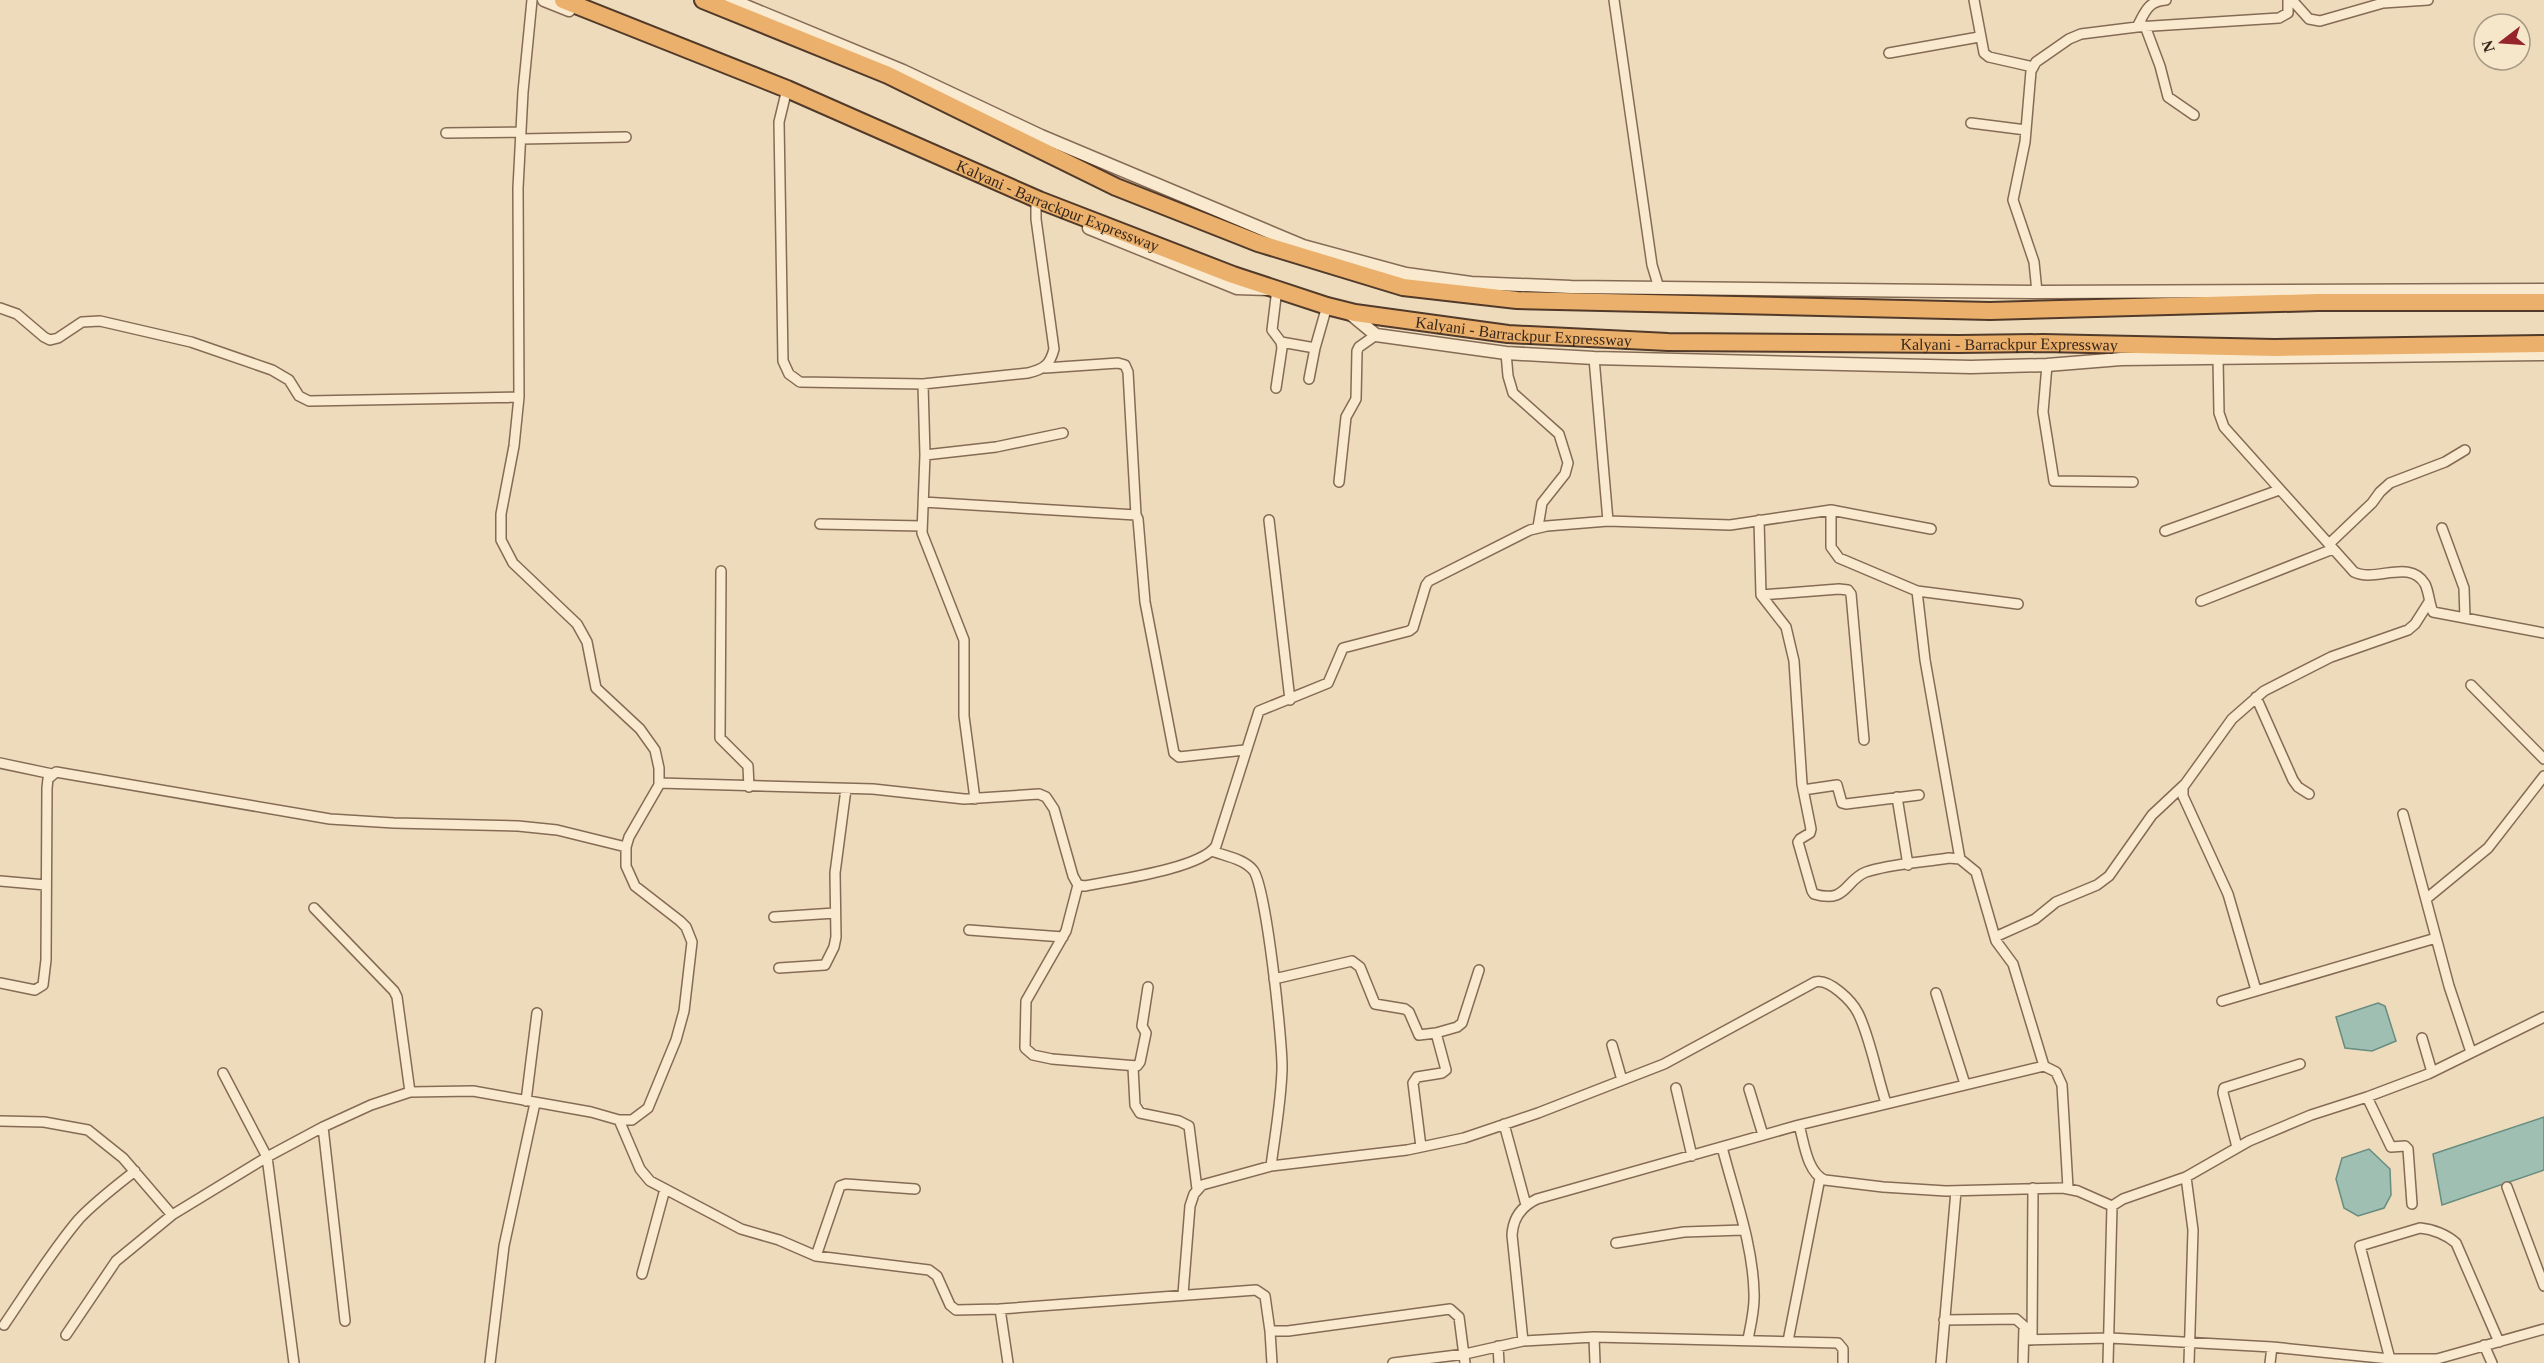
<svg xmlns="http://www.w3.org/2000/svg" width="2544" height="1363" font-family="Georgia,serif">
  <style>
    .water { fill: #9fbfb3; stroke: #678c80; stroke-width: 1.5 }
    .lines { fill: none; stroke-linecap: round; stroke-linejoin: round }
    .minor-casing { stroke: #856b55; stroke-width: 12 }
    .tertiary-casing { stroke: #856b55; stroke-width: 15 }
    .trunk-casing { stroke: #523a2a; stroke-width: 20 }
    .minor { stroke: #f9e9ce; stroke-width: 9 }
    .tertiary { stroke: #f9e9ce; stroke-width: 12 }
    .trunk { stroke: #ebb16c; stroke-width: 16 }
    .labels { text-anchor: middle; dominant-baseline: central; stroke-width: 6; stroke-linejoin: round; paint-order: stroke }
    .street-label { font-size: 16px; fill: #34251a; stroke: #f6e6ca }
  </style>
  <rect width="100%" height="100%" fill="#eedbbb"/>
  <!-- water -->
  <path class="water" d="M2378 1003 2385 1006 2396 1041 2372 1051 2345 1048 2336 1017Z
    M2544 1117V1170L2442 1205 2433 1154Z
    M2369 1149 2390 1169 2391 1195 2384 1208 2358 1216 2344 1208 2336 1179 2342 1158Z"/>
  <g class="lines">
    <defs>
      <path id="minor" d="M1614 0 1652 265 1659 288
        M1974 0 1984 53 1989 57 2033 67
        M2292 0 2309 19 2320 21 2383 3 2428 0
        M2145 26 2160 66 2168 97 2194 115
        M2137 27C2145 12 2148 1 2166 0
        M1889 53 1979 37
        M787 89 779 122 783 361 789 374 800 382 923 384 1028 373C1044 369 1050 365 1054 349L1036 219V206L1039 200
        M1971 123 2026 130
        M446 133 521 132
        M521 139 626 137
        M2037 292 2034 262 2013 200 2025 142 2031 71 2036 62 2069 39 2081 34 2137 27 2279 18 2288 13V0
        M0 308 17 314 44 337 50 340 58 338 82 322 100 321 191 342 272 370 289 380 299 396 309 401 519 397
        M1281 342 1315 348
        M1506 353 1508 376 1513 393 1559 434 1568 463 1565 474 1542 503 1538 527
        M1594 358 1608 521
        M2218 358 2219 413 2224 427 2354 572C2375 583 2410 558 2425 584 2429 592 2429 603 2433 612L2544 633
        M2047 365 2043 412 2054 481 2133 482
        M1045 368 1118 363 1125 365 1128 372 1136 515
        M1309 379 1315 348 1327 306
        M923 384 925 455 922 533 964 640V716L975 799
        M1276 388 1282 348 1281 342 1272 330 1277 289
        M925 455 996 447 1063 433
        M1339 482 1346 417 1356 399 1357 351 1359 347 1376 335
        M923 502 1136 515 1138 519 1145 602 1174 753 1179 757 1245 750
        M1831 510V547L1839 558 1917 591 2018 604
        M1269 520 1290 700
        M1759 520 1761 595 1786 627 1794 661 1802 784 1811 829 1810 833 1800 839 1798 842 1812 891 1814 894C1847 904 1845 880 1866 872 1888 864 1925 862 1949 858L1960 859 1976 872 1996 941 2013 964 2044 1066
        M820 524 922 526
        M2442 528 2464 588 2465 618
        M2165 531 2279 490
        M2329 544 2372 503 2380 492 2390 483 2445 462 2465 450
        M721 571 720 738 748 766 749 787
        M1917 591 1925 660 1960 859
        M1761 595 1839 589 1848 590 1851 594 1864 740
        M2201 601 2333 549
        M2471 685 2544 759
        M2256 697 2293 780 2298 787 2309 794
        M0 763 52 774
        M659 783 873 789 964 799 1039 794 1046 797 1054 809 1073 876 1078 885 1085 886C1114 880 1200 869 1216 846L1259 711 1328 683 1343 648 1409 631 1413 628 1426 585 1429 581 1530 530 1547 526 1608 521 1730 525 1831 510 1931 529
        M1803 790 1837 785 1842 803 1846 804 1919 795
        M1897 797 1908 865
        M2403 814 2449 986 2471 1052
        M1212 851C1225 856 1244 859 1253 870 1266 884 1283 1045 1282 1070 1281 1102 1275 1135 1271 1166
        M0 881 46 885
        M1078 885 1066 931 1026 1001 1025 1048 1033 1055 1052 1059 1137 1066 1140 1062 1146 1033 1142 1026 1148 987
        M2426 899 2488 848 2544 776
        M314 908 394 991 397 997 410 1092
        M774 917 835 913
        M969 930 1063 937
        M1995 937 2035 919 2056 902 2097 885 2109 876 2152 815 2184 785
        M779 968 825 965 834 947 836 937 835 873 846 789
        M1274 979 1352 961 1360 967 1375 1004 1405 1009 1409 1012 1419 1035 1436 1033 1446 1070 1442 1073 1417 1077 1413 1083 1421 1147
        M0 983 35 990 43 985 46 960 47 788 48 779 56 772 330 819 394 823 518 826 557 830 626 847
        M2256 990 2228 894 2183 796V787L2232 719 2264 691 2331 657 2408 630 2415 624 2429 602
        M1936 993 1965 1084
        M2222 1001 2436 938
        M1436 1033 1457 1027 1462 1023 1479 970
        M2422 1038 2432 1072
        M1612 1045 1622 1080
        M1133 1067 1135 1105 1140 1113 1179 1121 1189 1126 1197 1189
        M223 1073 267 1157 294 1363
        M1676 1088 1692 1156
        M1749 1089 1763 1135
        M2367 1097 2391 1147 2405 1146 2408 1149 2412 1204
        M526 1101 537 1013
        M619 1120 640 1169 650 1181 741 1229 779 1240 816 1256 929 1270 937 1276 950 1305 956 1310 1000 1309 1256 1290 1265 1296 1270 1331H1288L1450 1309 1459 1317 1465 1363
        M0 1121 44 1122 88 1130 123 1158 172 1215 267 1157 323 1127 371 1105 410 1092 473 1091 591 1112 619 1120H632L648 1108 676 1040 684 1011 692 942 686 927 680 921 635 886 626 866V847L629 837 659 785V768L655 750 640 729 596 688 587 642 577 624 513 563 501 540V514L514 446 519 397 518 188 523 92 532 0
        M1504 1124 1526 1205
        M1799 1125C1804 1142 1807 1173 1825 1180L1883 1187 1946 1191 2063 1188 2078 1191 2112 1206
        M323 1127 345 1321
        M1722 1147C1734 1194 1753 1244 1754 1293 1755 1308 1751 1324 1748 1339
        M2237 1147 2223 1093 2224 1088 2300 1064
        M2186 1177 2193 1230 2189 1363
        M2507 1187 2544 1286
        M1616 1243 1684 1232 1743 1230
        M816 1256 840 1186 846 1184 915 1189
        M642 1274 665 1189
        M1183 1294 1190 1206 1194 1194 1202 1185 1271 1166 1407 1150 1464 1138 1538 1113 1664 1064 1815 982C1829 978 1852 1001 1858 1013 1870 1037 1877 1076 1886 1103
        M1000 1309 1008 1363
        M1944 1320 2016 1319 2024 1326 2023 1363
        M4 1325C28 1290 51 1252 79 1219 96 1201 116 1186 135 1171
        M1270 1331 1272 1363
        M66 1335 116 1261 172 1215
        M1594 1337 1595 1363
        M2024 1340 2110 1338 2272 1347 2390 1359H2437L2544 1329
        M2032 1340 2033 1188
        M1523 1341 1512 1235C1513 1218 1522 1206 1537 1199L1799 1125 2044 1066 2056 1072 2062 1085 2068 1188
        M1788 1341 1820 1178
        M2484 1345 2492 1363
        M1498 1346 1499 1363
        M2390 1359 2360 1246 2420 1228C2433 1229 2447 1235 2456 1243L2499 1342
        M490 1363 504 1246 535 1103
        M1393 1363 1465 1354 1523 1341 1594 1337 1838 1343 1843 1349V1363
        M1941 1363 1956 1191
        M2108 1363 2112 1206 2123 1199 2186 1177 2249 1141 2311 1115 2367 1097 2428 1074 2544 1017
        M2270 1363 2272 1347"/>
      <path id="tertiary" d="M544 0 569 10
        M731 0 903 71 1041 136 1303 246 1406 274 1471 283 1571 287 2037 292 2544 290
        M1089 228 1237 288 1267 289
        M1347 311 1376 335 1506 353 1594 358 1971 367 2047 365 2121 359 2544 354"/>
      <g id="trunk">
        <path id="s1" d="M563 0 787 89 1039 200 1233 275 1327 306 1355 313 1508 334 1668 342 1959 344 2043 343 2275 348 2544 344"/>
        <path d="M703 0 888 75 1116 187 1258 243 1403 287 1517 300 1990 311 2318 302H2544"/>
      </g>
    </defs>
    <!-- minor casing -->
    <use href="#minor" class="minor-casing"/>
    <!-- tertiary casing -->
    <use href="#tertiary" class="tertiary-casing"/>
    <!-- trunk casing -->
    <use href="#trunk" class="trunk-casing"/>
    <!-- minor -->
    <use href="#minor" class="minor"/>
    <!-- tertiary -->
    <use href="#tertiary" class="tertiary"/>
    <!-- trunk -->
    <use href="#trunk" class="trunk"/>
  </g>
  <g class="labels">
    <!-- street labels -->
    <g class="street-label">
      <text stroke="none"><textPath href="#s1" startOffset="536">Kalyani - Barrackpur Expressway</textPath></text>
      <text stroke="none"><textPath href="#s1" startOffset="1022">Kalyani - Barrackpur Expressway</textPath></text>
      <text stroke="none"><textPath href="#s1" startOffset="1508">Kalyani - Barrackpur Expressway</textPath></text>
    </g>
  </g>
  <!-- north arrow -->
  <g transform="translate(2502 42) rotate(253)"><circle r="28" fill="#f6e6ca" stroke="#a89984" stroke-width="1.5"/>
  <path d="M0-4.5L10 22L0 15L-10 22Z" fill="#95242c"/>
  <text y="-9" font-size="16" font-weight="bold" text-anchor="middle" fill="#34251a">N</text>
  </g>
</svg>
